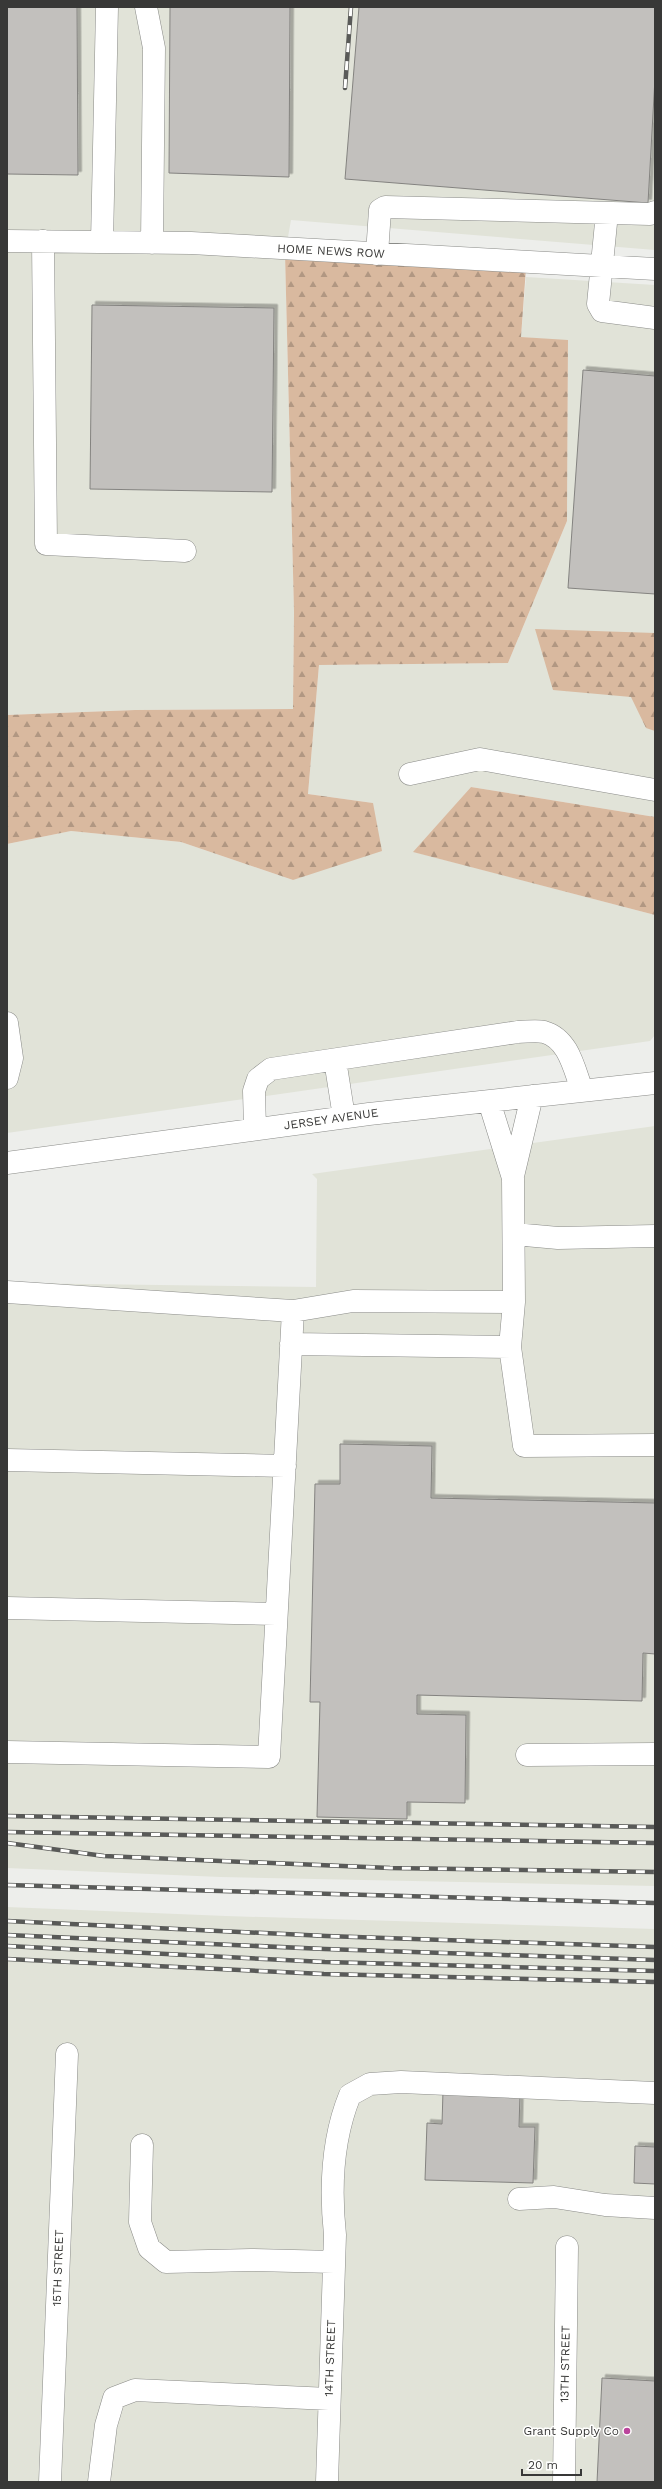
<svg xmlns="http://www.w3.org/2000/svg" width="662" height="2489" font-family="'Work Sans',sans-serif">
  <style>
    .built { fill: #e1e3d8 }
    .forest { fill: url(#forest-firs) }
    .building { fill: #c2c0bd; stroke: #848380; filter: url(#shadow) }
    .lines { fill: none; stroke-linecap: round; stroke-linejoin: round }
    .minor-casing { stroke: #8a8b88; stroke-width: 23 }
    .minor { stroke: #fff; stroke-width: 22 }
    .rail-casing { stroke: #595a58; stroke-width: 4.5 }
    .rail { stroke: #fffffe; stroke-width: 3; stroke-dasharray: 9; stroke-linecap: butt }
    .poi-dot { fill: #bb459c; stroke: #fffffe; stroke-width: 1.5 }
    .labels { text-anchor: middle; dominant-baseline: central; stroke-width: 3; stroke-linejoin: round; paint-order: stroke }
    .street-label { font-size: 12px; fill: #383837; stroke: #fffffe }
    .poi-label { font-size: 12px; fill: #383837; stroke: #fffffe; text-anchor: end }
  </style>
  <defs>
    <pattern id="forest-firs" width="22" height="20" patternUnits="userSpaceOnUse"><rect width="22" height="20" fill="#d9b99f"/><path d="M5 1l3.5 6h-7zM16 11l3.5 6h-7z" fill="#b19782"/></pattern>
    <filter id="shadow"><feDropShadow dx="3.5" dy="-3.5" stdDeviation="0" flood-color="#0004"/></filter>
  </defs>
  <rect width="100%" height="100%" fill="#edeeeb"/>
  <!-- built -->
  <path class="built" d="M7 7H655V250L291 220 285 254 294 612 293 709 135 710 7 715Z
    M526 277 655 285V817L471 787 414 852 655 915V1035L650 1041 7 1133V844L71 831 181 842 293 880 373 803 308 794 319 665 508 663 567 521 568 341 521 337Z
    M655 1126V1886L221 1877 7 1868V1283L316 1287 317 1179 312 1174Z
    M7 1907 226 1916 655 1929V2482H7Z"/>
  <!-- forest -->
  <path class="forest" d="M285 254 526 268 521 337 568 340 567 521 508 663 319 665 308 794 373 803 382 851 293 880 181 842 71 831 7 844V715L135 710 293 709 294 612Z
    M535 629 655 633V731L646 728 631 697 553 690Z
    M471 787 655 817V915L413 852Z"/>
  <!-- building -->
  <path class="building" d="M7 7H77L78 175 7 174Z
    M170 7H290L289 177 169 173Z
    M359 7H655V78L648 203 345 179Z
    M92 305 274 308 272 492 90 489Z
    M583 370 655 376V594L568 588Z
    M340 1444 432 1446 431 1498 655 1503V1654L643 1653 642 1701 417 1695V1714L466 1715 465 1803 407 1802V1819L317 1817 320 1702H310L315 1484H340Z
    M443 2091 520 2094 519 2127H535L533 2183 425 2180 427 2123 442 2124Z
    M635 2146 655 2147V2184L634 2183Z
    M602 2378 655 2381V2482H597Z"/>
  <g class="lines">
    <defs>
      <path id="minor" d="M146 7 154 48 152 243
        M607 213 598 304 602 311 655 318
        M7 241 191 243 655 269
        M43 241 46 544 185 551
        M102 242 107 7
        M377 254 380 210 385 207 650 214 655 212
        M410 774 480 759 655 790
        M7 1023 12 1058 7 1078
        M335 1060 344 1117
        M489 1101 513 1178 514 1302 510 1347 524 1446 655 1445
        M255 1129 254 1091 258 1079 271 1069 518 1032C526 1032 536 1030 544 1032 569 1039 574 1069 582 1090
        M7 1163 369 1114 655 1083
        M513 1176 532 1096
        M514 1234 558 1238 655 1236
        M7 1292 293 1311 269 1757 7 1752
        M293 1311 353 1301 514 1302
        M291 1344 510 1347
        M7 1460 285 1466
        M7 1608 276 1614
        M527 1755 655 1754
        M142 2145 140 2222 149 2248 166 2262 251 2260 334 2262
        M519 2199 554 2197 605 2205 655 2208
        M50 2482 67 2054
        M99 2482 106 2425 114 2398 135 2390 329 2399
        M327 2482 335 2235C330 2188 332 2139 350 2095L370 2084 401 2082 655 2093
        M564 2482 567 2247"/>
    </defs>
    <!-- minor casing -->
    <use href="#minor" class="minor-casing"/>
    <!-- minor -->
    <use href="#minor" class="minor"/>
    <defs>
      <path id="rail" d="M345 88 351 7
        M7 1816 655 1827
        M7 1832 655 1843
        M7 1843 104 1856 390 1868 655 1872
        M7 1885 655 1903
        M7 1921 326 1936 655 1947
        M7 1935 325 1949 655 1960
        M7 1946 325 1962 655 1971
        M7 1959 324 1974 655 1982"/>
    </defs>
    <!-- rail casing -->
    <use href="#rail" class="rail-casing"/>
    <!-- rail -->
    <use href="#rail" class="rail"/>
  </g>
  <!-- markers -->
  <circle class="poi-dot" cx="627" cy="2431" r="4"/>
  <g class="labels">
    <!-- street labels -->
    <g class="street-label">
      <text transform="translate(331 251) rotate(3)">HOME NEWS ROW</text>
      <text transform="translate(331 1119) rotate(-8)">JERSEY AVENUE</text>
      <text transform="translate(58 2268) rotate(-88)">15TH STREET</text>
      <text transform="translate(330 2358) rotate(-88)">14TH STREET</text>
      <text transform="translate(565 2364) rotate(-89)">13TH STREET</text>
    </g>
    <!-- poi labels -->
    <g class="poi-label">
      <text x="619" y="2431">Grant Supply Co</text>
    </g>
  </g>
  <!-- border -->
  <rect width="662" height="2489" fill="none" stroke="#383837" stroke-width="16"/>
  <!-- scale -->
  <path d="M522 2469v6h59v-6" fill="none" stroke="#383837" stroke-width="2"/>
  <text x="528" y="2469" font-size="12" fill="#383837" stroke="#fffffe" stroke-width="3" paint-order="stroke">20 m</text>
</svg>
